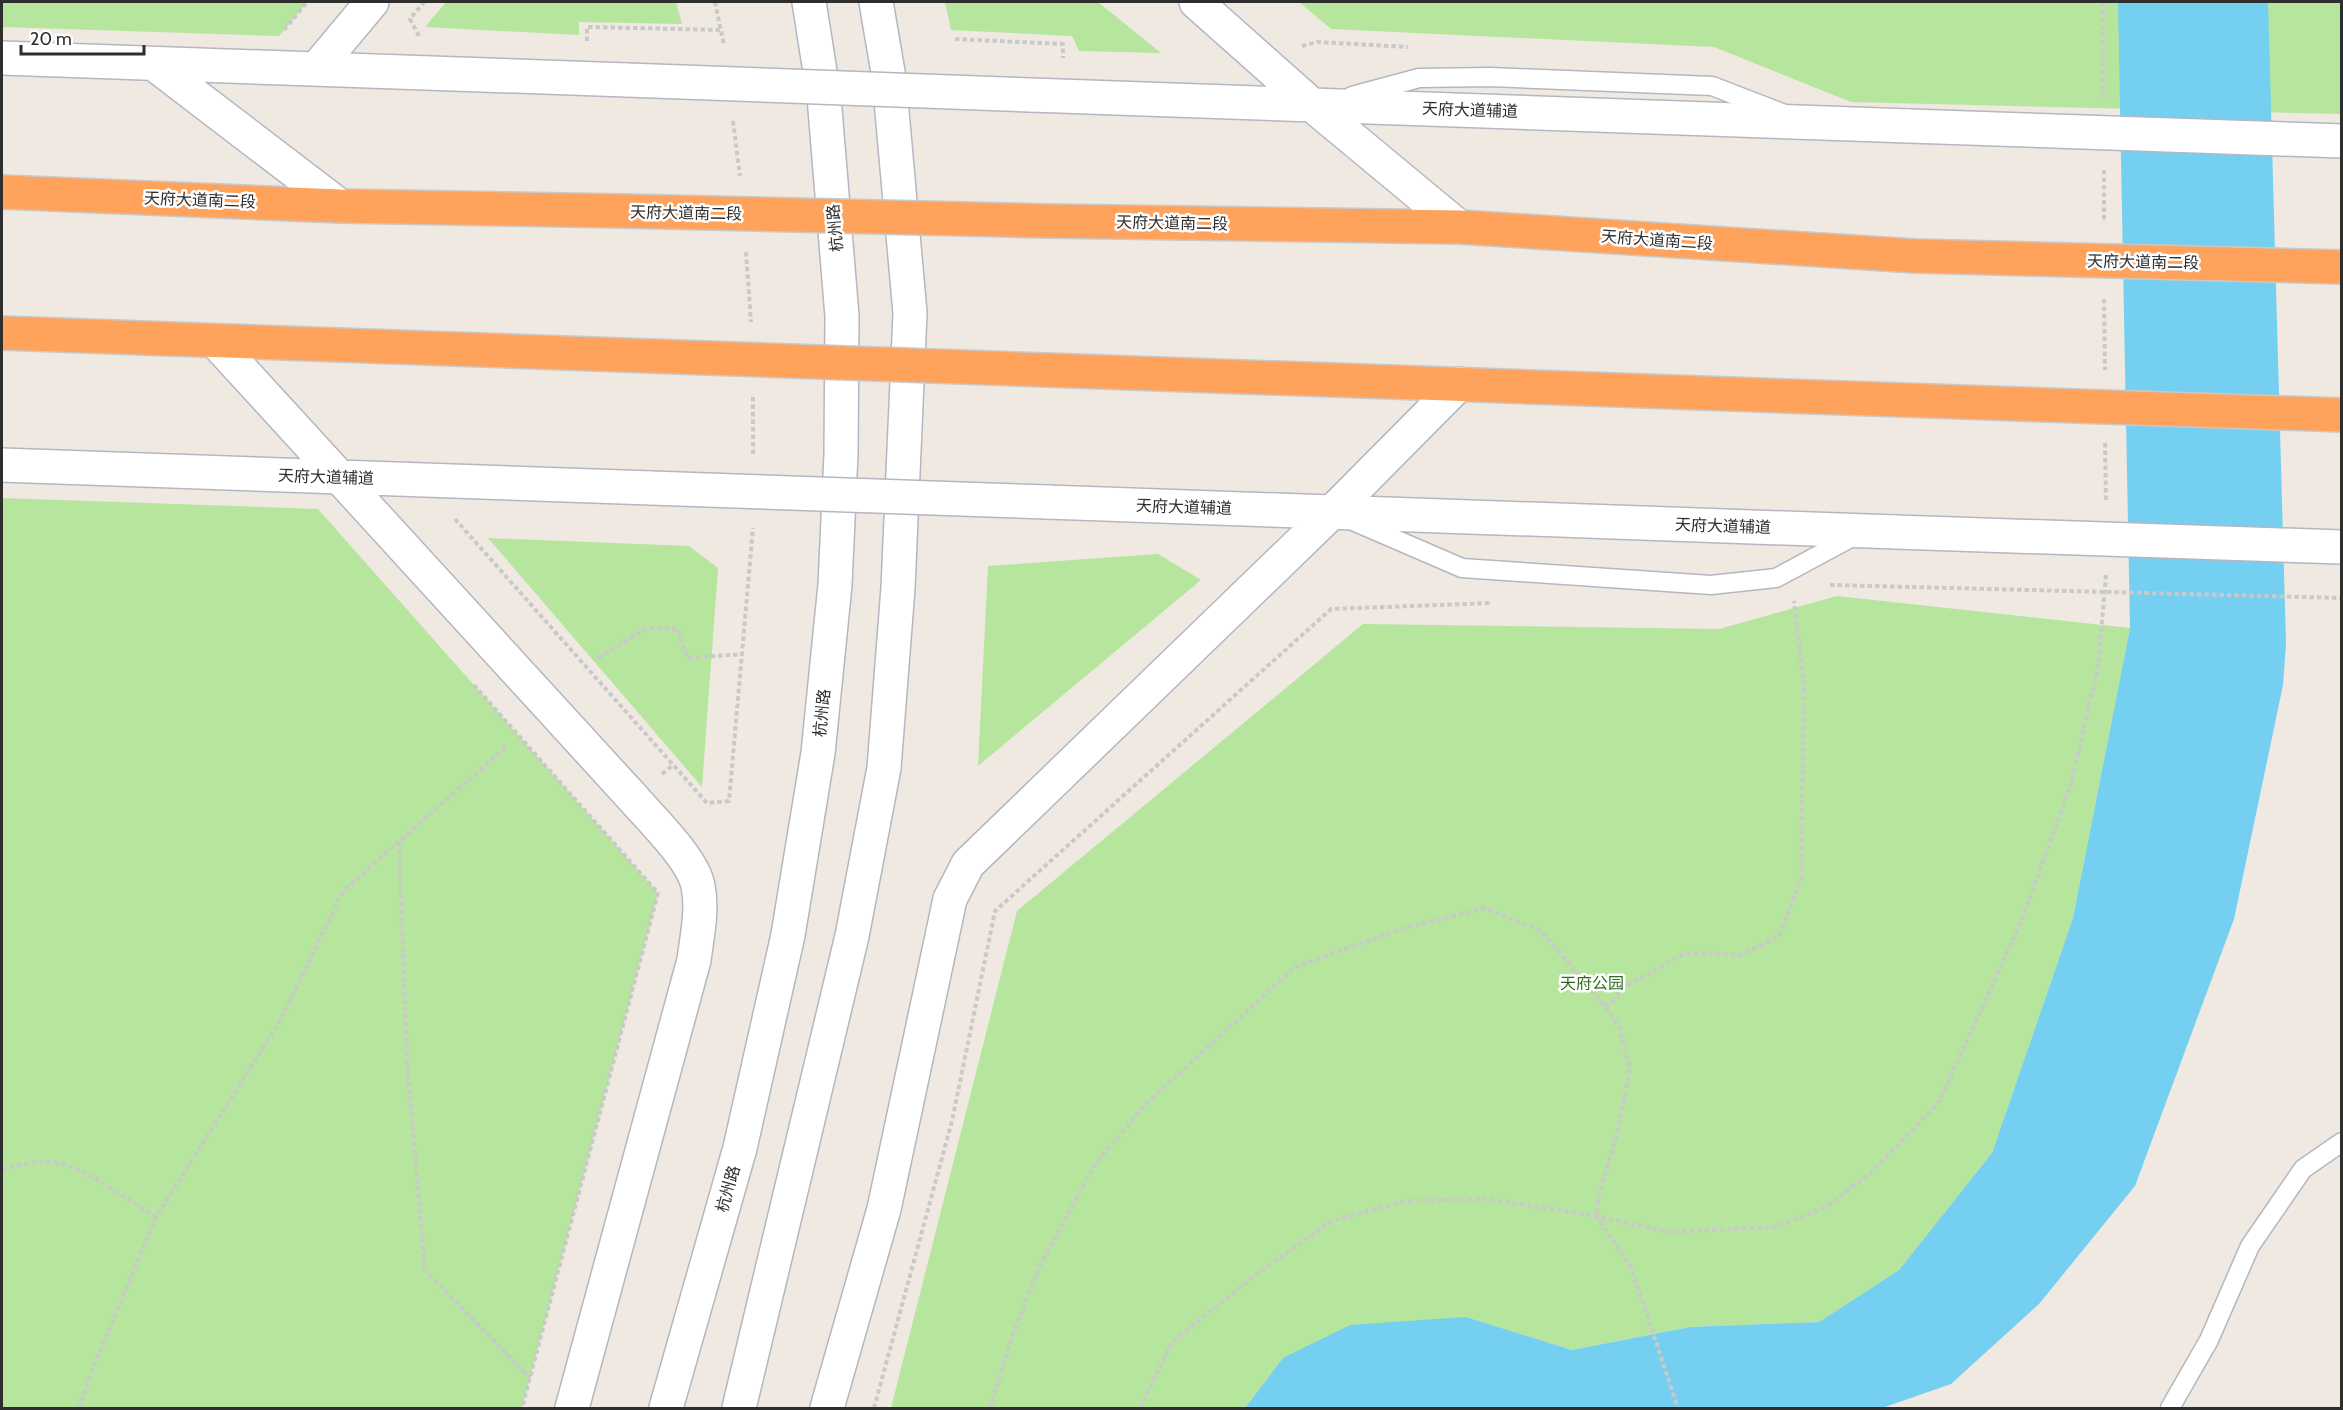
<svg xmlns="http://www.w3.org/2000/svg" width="2343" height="1410" font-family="Cabin,'Noto Sans SC',sans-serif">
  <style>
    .green { fill: #b6e59e }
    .water { fill: #75cff0 }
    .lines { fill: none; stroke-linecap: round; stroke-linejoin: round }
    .lane-casing { stroke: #b4b7c1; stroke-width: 21 }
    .secondary-casing { stroke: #b4b7c1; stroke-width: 36 }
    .highway-casing { stroke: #c9c9c9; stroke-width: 36 }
    .path { stroke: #c9c9c9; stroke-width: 4; stroke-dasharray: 4.5 3; stroke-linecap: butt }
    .lane { stroke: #fff; stroke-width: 18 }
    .secondary { stroke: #fff; stroke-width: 33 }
    .highway { stroke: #ffa35c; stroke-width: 33 }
    .secondary-bridge-casing { stroke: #b4b7c1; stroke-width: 36; stroke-linecap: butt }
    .highway-bridge-casing { stroke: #c9c9c9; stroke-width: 36; stroke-linecap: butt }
    .path-bridge { stroke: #c9c9c9; stroke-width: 4; stroke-dasharray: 4.5 3; stroke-linecap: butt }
    .secondary-bridge { stroke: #fff; stroke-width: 33 }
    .highway-bridge { stroke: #ffa35c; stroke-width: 33 }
    .labels { text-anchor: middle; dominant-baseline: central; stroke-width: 5; stroke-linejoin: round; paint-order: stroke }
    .street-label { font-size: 16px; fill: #2e2e2e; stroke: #fff }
    .park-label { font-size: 16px; fill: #2c6e1b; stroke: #fff }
  </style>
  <rect width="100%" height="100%" fill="#efe9e1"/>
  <!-- green -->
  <path class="green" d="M2 2H307L279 36 2 27Z
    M446 2H676L682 24 579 22V35L425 27Z
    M945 2H1098L1161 53 1079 51 1072 36 951 30Z
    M1299 2H2341V114L1851 102 1714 47 1331 29Z
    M2 498 318 509 658 893 522 1408H2Z
    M488 538 689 546 718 568 702 787Z
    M1158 554 1201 580 978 766 988 566Z
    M1837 596 2130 628 2073 918 1992 1153 1899 1270 1819 1322 1690 1327 1572 1350 1466 1317 1283 1358 1245 1408H891L1017 911 1363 624 1719 629Z"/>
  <!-- water -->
  <path class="water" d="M2118 2H2268L2286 644 2283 685 2234 919 2135 1186 2039 1304 1951 1384 1882 1408H1245L1283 1358 1350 1325 1466 1317 1572 1350 1690 1327 1819 1322 1899 1270 1992 1153 2073 918 2130 628Z"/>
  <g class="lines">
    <defs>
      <path id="lane" d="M1352 96 1419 78 1490 77 1712 86 1782 113
        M1353 521 1462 568 1711 585 1776 578 1856 535
        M2170 1408 2209 1340 2250 1246 2303 1169 2342 1142"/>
      <path id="secondary" d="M1196 2 1312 105 1459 227
        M2 58 627 80
        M154 64 340 206
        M316 69 372 2
        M1031 95 1909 126
        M215 341 633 798C651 819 693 859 698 886 703 910 697 936 694 960L572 1408
        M2 465 651 488
        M1047 502 1896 532
        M666 1408 740 1148 788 935 818 753 835 585 841 454 842 316 824 97 809 2
        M739 1408 852 936 884 768 898 588 910 313 889 78 876 2
        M827 1408 884 1209 950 899 968 864 1332 512 1459 384"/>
      <path id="highway" d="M2 192 340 206 622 211
        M1047 221 1459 227 1915 256
        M2 333 650 356
        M1046 370 1902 400"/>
    </defs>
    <!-- lane casing -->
    <use href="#lane" class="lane-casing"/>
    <!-- secondary casing -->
    <use href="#secondary" class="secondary-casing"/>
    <!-- highway casing -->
    <use href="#highway" class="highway-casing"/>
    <!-- path -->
    <path class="path" d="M715 2 724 45
      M284 30 307 2
      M419 36 410 19 424 2
      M955 39 1063 44V58
      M587 41V27L722 30
      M1302 46 1317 42 1408 47
      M2103 97V2
      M733 121 740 176
      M2104 170V223
      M746 252 751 322
      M2104 299 2105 370
      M2105 443 2106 502
      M753 454V396
      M455 519 707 803 729 801 753 528
      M1830 585 1912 587
      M598 658 647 628 678 629 687 658 743 654
      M474 685 658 893 522 1408
      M662 774 673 765
      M399 842 407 1063 425 1270 530 1378
      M1606 1007 1619 1027 1630 1070 1617 1134 1599 1194 1596 1216 1631 1267 1678 1408
      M2 1169C19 1165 40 1160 58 1163 82 1166 133 1203 156 1217
      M79 1408 92 1371 156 1217 280 1021 343 891 506 747
      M874 1408 952 1121 995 911 1331 609 1491 603
      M990 1408 1014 1331 1040 1265 1096 1163 1146 1104 1295 967 1404 928 1485 908 1541 931 1606 1007 1626 986 1686 953 1741 955 1779 936 1801 879 1804 687 1794 601
      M1140 1408 1172 1342 1263 1269 1332 1221 1404 1201 1487 1199 1596 1216 1668 1232 1775 1227 1826 1207 1874 1170 1939 1102 2021 922 2070 787 2098 668 2106 575"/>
    <!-- lane -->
    <use href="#lane" class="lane"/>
    <!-- secondary -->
    <use href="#secondary" class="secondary"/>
    <!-- highway -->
    <use href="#highway" class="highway"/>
    <defs>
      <path id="secondary-bridge" d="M627 80 1031 95
        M1909 126 2342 141
        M651 488 1047 502
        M1896 532 2342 547"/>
      <path id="highway-bridge" d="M622 211 1047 221
        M1915 256 2342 267
        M650 356 1046 370
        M1902 400 2342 415"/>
    </defs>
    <!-- secondary-bridge casing -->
    <use href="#secondary-bridge" class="secondary-bridge-casing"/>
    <!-- highway-bridge casing -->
    <use href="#highway-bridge" class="highway-bridge-casing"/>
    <!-- path-bridge -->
    <path class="path-bridge" d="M1912 587 2342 598"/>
    <!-- secondary-bridge -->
    <use href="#secondary-bridge" class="secondary-bridge"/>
    <!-- highway-bridge -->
    <use href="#highway-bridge" class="highway-bridge"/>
  </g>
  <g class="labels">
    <!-- street labels -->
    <g class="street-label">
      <text transform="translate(1470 110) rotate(2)">天府大道辅道</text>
      <text transform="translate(200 200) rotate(2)">天府大道南二段</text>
      <text transform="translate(686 213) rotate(1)">天府大道南二段</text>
      <text transform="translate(1172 223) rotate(1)">天府大道南二段</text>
      <text transform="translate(835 228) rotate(-95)">杭州路</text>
      <text transform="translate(1657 240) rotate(4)">天府大道南二段</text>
      <text transform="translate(2143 262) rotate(1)">天府大道南二段</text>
      <text transform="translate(326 477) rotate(2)">天府大道辅道</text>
      <text transform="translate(1184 507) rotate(2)">天府大道辅道</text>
      <text transform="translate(1723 526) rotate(2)">天府大道辅道</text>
      <text transform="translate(822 713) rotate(-84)">杭州路</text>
      <text transform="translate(728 1189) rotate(-74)">杭州路</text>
    </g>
    <!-- park labels -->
    <g class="park-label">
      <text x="1592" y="983">天府公园</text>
    </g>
  </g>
  <!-- border -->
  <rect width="2343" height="1410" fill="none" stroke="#2e2e2e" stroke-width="6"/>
  <!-- scale -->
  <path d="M21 45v9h123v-9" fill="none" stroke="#2e2e2e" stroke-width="3"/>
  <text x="30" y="45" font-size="18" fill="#2e2e2e" stroke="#ffffff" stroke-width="4.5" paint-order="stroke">20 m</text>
</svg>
